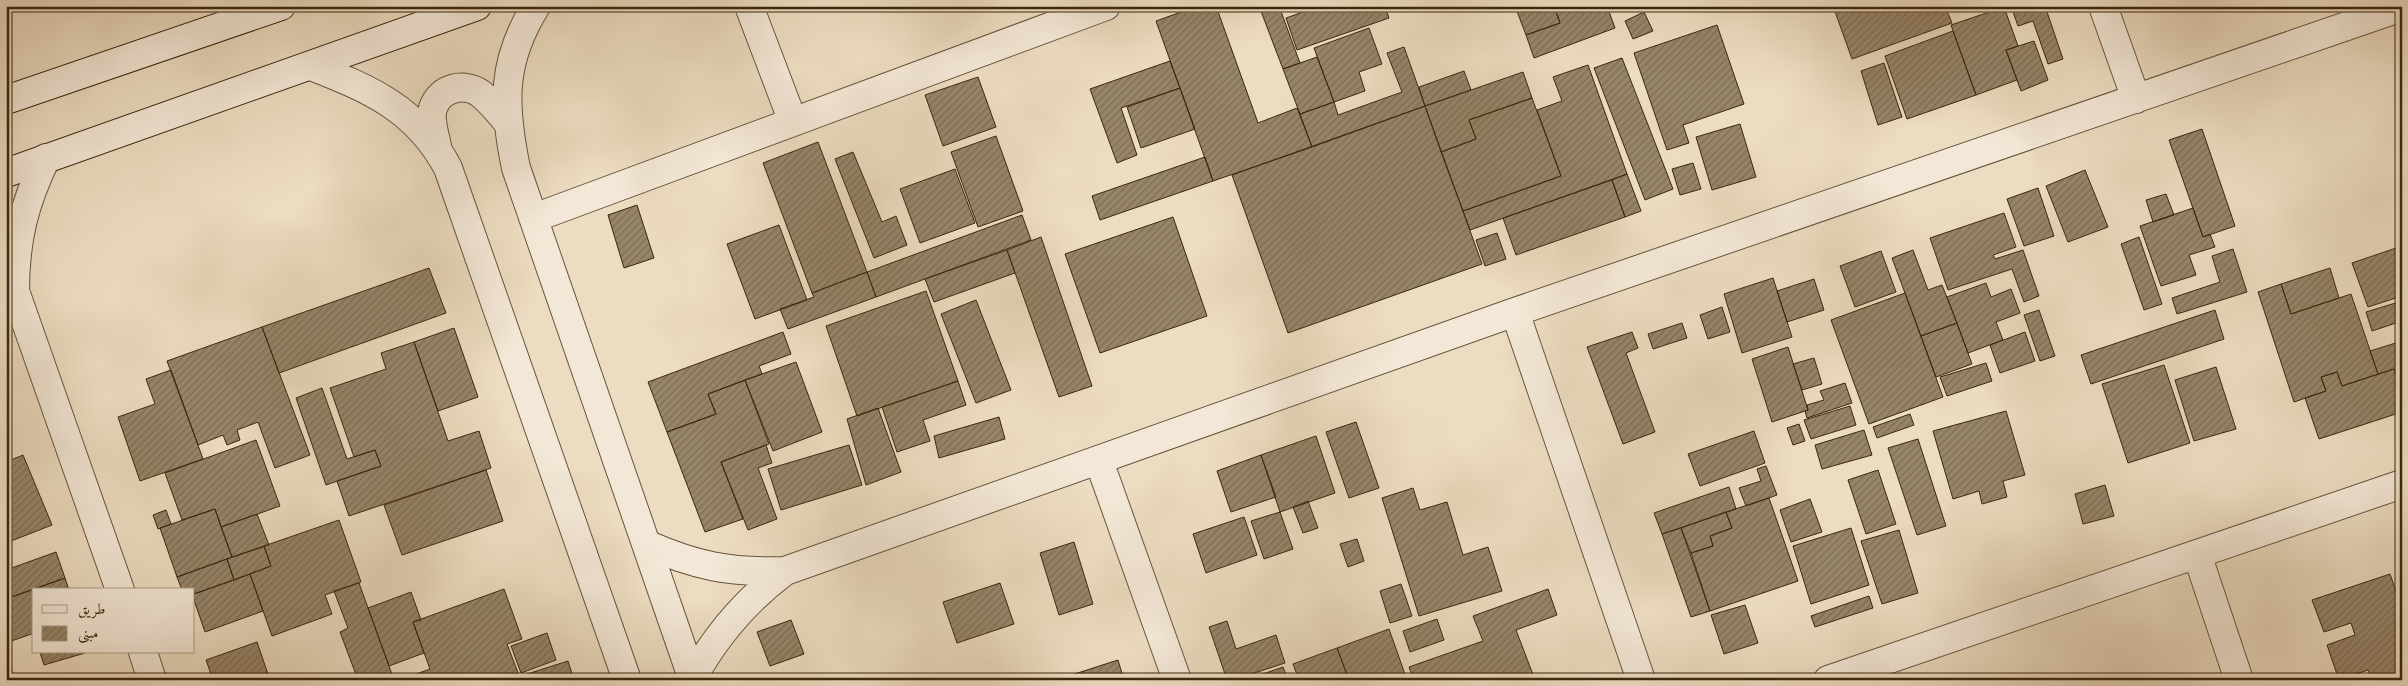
<svg xmlns="http://www.w3.org/2000/svg" width="2408" height="686" font-family="'Libre Caslon Text',Amiri,serif">
  <style>
    .building { fill: url(#building-hatch); stroke: #3a270e }
    .lines { fill: none; stroke-linecap: round; stroke-linejoin: round }
    .street-casing { stroke: #66543b; stroke-width: 30 }
    .secondary-casing { stroke: #3a270e; stroke-width: 30 }
    .street { stroke: #f3e8d7; stroke-width: 28 }
    .secondary { stroke: #f3e8d7; stroke-width: 28 }
  </style>
  <defs>
    <pattern id="building-hatch" width="6" height="6" patternUnits="userSpaceOnUse" patternTransform="scale(1.25)"><rect width="6" height="6" fill="#97856b"/><path d="M-1 1l2-2M0 6l6-6M5 7l2-2" fill="none" stroke="#7c6d56"/></pattern>
  </defs>
  <rect width="100%" height="100%" fill="#ecdcc1"/>
  <filter id="stains"><feTurbulence type="fractalNoise" baseFrequency=".004" numOctaves="4"/><feColorMatrix values="0 0 0 0 .2 0 0 0 0 .09 0 0 0 0 .02 0 0 0 .5 -.17"/></filter>
  <radialGradient id="worn" r=".72"><stop offset=".6" stop-color="#630" stop-opacity="0"/><stop offset="1" stop-color="#630" stop-opacity=".3"/></radialGradient>
  <!-- building -->
  <path class="building" d="M1198 6H1216L1258 123 1297 108 1312 147 1213 181 1156 21Z
    M1259 6H1279L1300 63 1283 69Z
    M1320 6H1385L1389 18 1297 50 1286 18Z
    M1515 6H1554L1560 23 1526 35Z
    M1554 6H1607L1615 28 1534 58 1526 35 1560 23Z
    M1833 6H1945L1952 23 1852 59Z
    M2011 6H2045L2063 59 2048 64 2033 21 2018 26Z
    M2004 7 2018 46 2006 50 2017 80 1976 95 1951 25Z
    M1644 12 1653 31 1633 39 1625 21Z
    M1717 25 1744 104 1683 125 1689 143 1667 150 1634 53Z
    M1369 28 1382 64 1359 72 1365 91 1334 102 1314 48Z
    M1953 31 1976 95 1907 119 1885 56Z
    M2034 41 2048 80 2021 91 2006 50Z
    M1404 47 1425 106 1312 147 1300 114 1334 102 1338 115 1402 92 1387 53Z
    M1317 57 1334 102 1300 114 1283 69Z
    M1622 58 1673 189 1645 200 1594 68Z
    M1170 61 1180 88 1121 108 1137 155 1117 163 1090 89Z
    M1884 63 1902 117 1878 125 1861 71Z
    M1588 65 1627 174 1470 230 1463 211 1561 176 1537 110 1562 101 1553 77Z
    M1464 71 1471 90 1425 106 1419 87Z
    M1523 72 1532 98 1469 120 1476 139 1441 152 1425 106Z
    M978 77 996 127 943 146 925 95Z
    M1180 88 1195 129 1141 148 1127 107Z
    M1532 98 1561 176 1463 211 1441 152 1476 139 1469 120Z
    M1425 106 1482 264 1288 333 1232 175Z
    M1740 124 1756 177 1712 190 1696 137Z
    M2202 129 2235 226 2203 237 2169 140Z
    M996 136 1023 211 978 227 951 152Z
    M818 142 867 272 812 293 763 163Z
    M853 152 882 222 896 216 907 245 874 258 835 159Z
    M1205 157 1213 181 1100 220 1092 196Z
    M1693 163 1701 189 1680 195 1672 169Z
    M955 169 975 223 920 243 900 189Z
    M2085 170 2108 227 2068 242 2046 186Z
    M1627 174 1641 211 1625 217 1612 180Z
    M1612 180 1625 217 1516 255 1503 218Z
    M2038 188 2054 236 2024 246 2007 199Z
    M2166 194 2174 215 2153 222 2146 200Z
    M637 205 654 258 624 268 608 215Z
    M2193 208 2203 237 2210 234 2215 247 2189 255 2196 275 2161 286 2140 226Z
    M2004 213 2016 247 1993 255 1995 259 2023 250 2039 296 2024 302 2012 269 1948 290 1930 238Z
    M1022 215 1031 240 876 297 867 272Z
    M1173 217 1207 316 1100 353 1065 254Z
    M779 225 807 300 755 319 727 244Z
    M1497 233 1506 259 1485 266 1476 240Z
    M1041 237 1092 386 1059 397 1007 250Z
    M2139 237 2162 304 2144 310 2121 244Z
    M2402 246V296L2368 307 2352 263Z
    M2233 249 2247 292 2177 314 2172 298 2220 282 2212 256Z
    M1007 250 1015 273 934 302 925 279Z
    M1913 250 1928 290 1942 285 1957 323 1921 336 1892 258Z
    M1881 251 1896 292 1855 307 1840 266Z
    M429 268 446 313 279 373 262 327Z
    M2330 268 2339 298 2291 314 2281 284Z
    M867 272 876 297 788 329 780 309 814 297 812 293Z
    M1773 278 1792 337 1742 353 1724 294Z
    M1814 279 1824 310 1787 322 1777 291Z
    M1986 283 1991 297 2011 289 2020 313 1996 322 2003 340 1968 353 1947 297Z
    M2281 284 2291 314 2351 294 2378 374 2342 386 2337 372 2321 377 2326 391 2294 402 2258 292Z
    M926 291 958 381 857 416 826 326Z
    M1905 293 1943 397 1869 424 1831 320Z
    M976 300 1011 390 976 403 941 314Z
    M2402 301V321L2372 331 2366 312Z
    M1722 307 1730 332 1708 339 1700 315Z
    M2039 310 2055 356 2040 361 2024 315Z
    M2215 310 2224 339 2091 384 2081 355Z
    M1682 323 1687 338 1653 349 1648 334Z
    M1957 323 1972 364 1936 377 1921 336Z
    M262 327 310 455 275 468 258 422 237 430 240 440 227 445 223 435 198 445 167 361Z
    M454 328 478 397 438 411 414 342Z
    M783 332 791 354 759 366 762 374 708 394 716 414 667 432 648 382Z
    M1632 332 1638 348 1626 353 1655 432 1623 444 1587 347Z
    M2025 332 2035 361 2000 373 1990 345Z
    M2402 341V392L2394 369 2378 374 2370 351Z
    M414 342 448 441 479 431 491 468 349 516 337 481 381 466 375 450 354 457 330 388 386 369 381 353Z
    M1788 347 1808 410 1772 422 1752 359Z
    M1814 358 1822 384 1802 390 1793 364Z
    M796 362 822 432 773 451 745 380Z
    M1986 363 1992 381 1947 396 1940 377Z
    M2164 365 2190 443 2128 463 2102 384Z
    M2216 367 2236 429 2194 441 2175 380Z
    M2394 369 2402 392V412L2319 439 2305 398 2326 391 2321 377 2337 372 2342 386Z
    M171 370 203 459 140 481 118 417 155 404 146 379Z
    M745 380 769 444 721 462 743 519 705 532 667 432 716 414 708 394Z
    M958 381 966 405 923 420 930 441 897 452 882 407Z
    M1845 383 1852 403 1807 418 1805 411 1808 410 1807 405 1824 400 1820 391Z
    M322 388 347 459 375 450 381 466 326 485 296 398Z
    M1850 406 1856 425 1811 439 1804 420Z
    M878 408 901 472 866 485 847 419Z
    M2006 411 2025 475 2003 481 2007 497 1982 504 1979 491 1953 499 1933 431Z
    M1910 414 1914 425 1877 438 1873 427Z
    M999 417 1005 439 939 458 934 436Z
    M1356 422 1379 488 1349 498 1326 432Z
    M1799 424 1805 441 1793 445 1787 428Z
    M1864 430 1872 455 1822 469 1815 445Z
    M1754 431 1765 463 1700 486 1688 454Z
    M1316 436 1335 493 1280 512 1261 455Z
    M1918 439 1946 526 1917 535 1888 448Z
    M256 440 280 506 221 527 215 509 182 520 165 473Z
    M766 445 772 463 758 468 777 519 748 530 721 462Z
    M849 445 862 485 781 510 768 469Z
    M23 455 52 525 6 543V462Z
    M1261 455 1276 497 1231 512 1217 471Z
    M1766 466 1777 495 1746 506 1739 488 1761 481 1757 469Z
    M486 470 503 521 402 555 384 505Z
    M1878 470 1896 524 1866 534 1848 480Z
    M2105 485 2114 516 2083 524 2075 494Z
    M1729 487 1736 509 1662 534 1654 513Z
    M1413 488 1420 510 1447 502 1463 555 1488 547 1502 591 1419 616 1382 498Z
    M1769 498 1798 581 1710 611 1691 553 1713 546 1710 536 1732 528 1726 512Z
    M1810 499 1822 532 1791 542 1780 510Z
    M1308 501 1318 528 1303 533 1293 507Z
    M215 509 232 557 177 577 160 528Z
    M166 510 171 524 158 529 153 515Z
    M1280 512 1293 549 1264 559 1251 521Z
    M1726 512 1732 528 1710 536 1713 546 1691 553 1681 528Z
    M257 514 269 545 232 557 221 527Z
    M1244 517 1257 555 1206 573 1193 534Z
    M339 520 361 582 325 595 332 614 272 636 250 574 271 566 264 546Z
    M1681 528 1710 611 1691 617 1662 534Z
    M1851 528 1869 585 1811 604 1793 546Z
    M1899 530 1918 593 1882 604 1861 541Z
    M1357 539 1364 561 1348 567 1340 544Z
    M1074 542 1093 604 1059 615 1040 553Z
    M264 546 271 566 234 580 227 559Z
    M56 552 65 578 6 599V570Z
    M227 559 234 580 194 594V590H182L177 577Z
    M250 574 263 611 205 632 194 600V594Z
    M2390 574 2402 608V680H2372L2368 670 2339 680 2327 645 2355 635 2351 623 2324 632 2312 600Z
    M65 578 69 590H34V633L6 643V599Z
    M359 583 389 666 394 680H358L340 632 348 628 334 591Z
    M1000 583 1014 624 957 643 943 602Z
    M1401 584 1412 616 1390 623 1380 591Z
    M504 589 522 639 507 644 520 678 515 680H400L430 669 413 622Z
    M1548 589 1557 615 1516 630 1535 680H1414L1409 667 1483 641 1473 616Z
    M411 592 421 620 413 622 424 653 389 666 368 608Z
    M1869 596 1873 608 1815 627 1811 616Z
    M1745 605 1758 643 1724 654 1711 615Z
    M1437 619 1444 640 1410 652 1403 631Z
    M791 620 804 654 770 666 757 632Z
    M1227 621 1236 649 1276 635 1285 663 1233 680H1227L1209 627Z
    M1389 629 1407 680H1349L1337 648Z
    M547 633 556 660 521 673 511 646Z
    M257 642 270 680H213L206 660Z
    M1337 648 1349 680H1299L1293 664Z
    M40 652H85V653L44 665Z
    M8 657 14 678 6 680V658Z
    M1118 660 1124 680H1056Z
    M568 661 574 680H529L527 674Z
    M1283 667 1288 680H1246Z"/>
  <g class="lines">
    <defs>
      <path id="street" d="M536 6C501 62 503 105 516 168L693 680
        M749 6 793 122
        M2103 6 2136 99
        M311 66C370 89 417 109 448 168L627 680
        M437 146C435 135 429 119 433 108 440 87 465 82 481 94 491 102 500 113 508 123
        M534 218 1106 6
        M6 279 15 291 120 590
        M15 291C15 240 24 204 46 158
        M1515 312 1641 680
        M1099 461 1177 680
        M646 544C696 566 730 573 785 571L1515 312 2402 7
        M2197 554 2239 680
        M143 652 152 680
        M692 679C716 635 745 601 785 571
        M1828 680 2402 484"/>
      <path id="secondary" d="M6 100 281 6
        M6 173 477 6"/>
    </defs>
    <!-- street casing -->
    <use href="#street" class="street-casing"/>
    <!-- secondary casing -->
    <use href="#secondary" class="secondary-casing"/>
    <!-- street -->
    <use href="#street" class="street"/>
    <!-- secondary -->
    <use href="#secondary" class="secondary"/>
  </g>
  <!-- margin -->
  <rect width="2408" height="686" fill="none" stroke="#ecdcc1" stroke-width="25"/>
  <rect x="8" y="8" width="2393" height="671" fill="none" stroke="#3a270e" stroke-width="2.5"/>
  <rect x="12" y="12" width="2383" height="661" fill="none" stroke="#3a270e"/>
  <!-- legend -->
  <rect x="32" y="588" width="162" height="65" fill="#f3e8d7" stroke="#a99b87"/>
  <rect x="42" y="605" width="25" height="8" fill="#f3e8d7" stroke="#a99b87"/>
  <text x="78" y="614" font-size="15" fill="#3a270e">طريق</text>
  <rect x="42" y="626" width="25" height="15" fill="url(#building-hatch)" stroke="#a99b87"/>
  <text x="78" y="638" font-size="15" fill="#3a270e">مبنى</text>
  <rect width="100%" height="100%" filter="url(#stains)"/>
  <rect width="100%" height="100%" fill="url(#worn)"/>
</svg>
